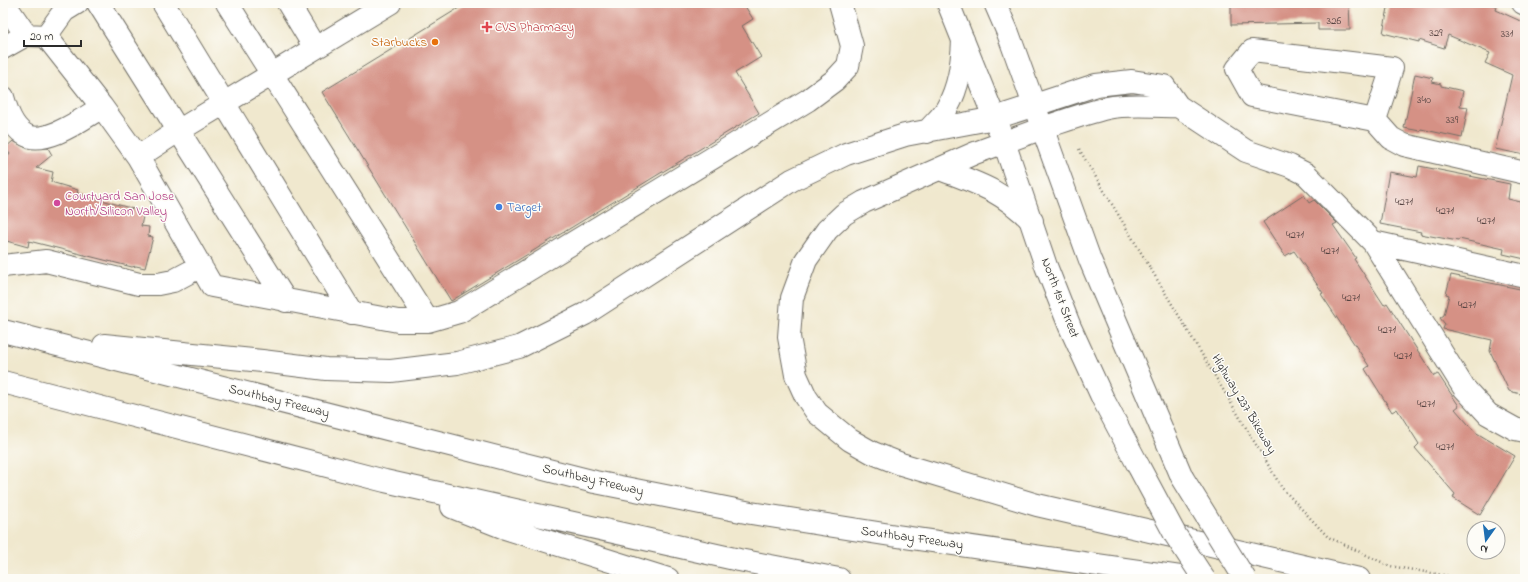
<svg xmlns="http://www.w3.org/2000/svg" width="1528" height="582" font-family="'Indie Flower',sans-serif">
  <style>
    .building { fill: #d59185 }
    .lines { fill: none; stroke-linecap: round; stroke-linejoin: round }
    .minor-casing { stroke: #706d64; stroke-width: 24 }
    .major-casing { stroke: #706d64; stroke-width: 24 }
    .highway-casing { stroke: #706d64; stroke-width: 24 }
    .path { stroke: #706d64; stroke-width: 2.5; stroke-dasharray: 1 3; stroke-linecap: butt }
    .minor { stroke: #fff; stroke-width: 22 }
    .major { stroke: #fff; stroke-width: 22 }
    .highway { stroke: #fff; stroke-width: 22 }
    .major-bridge-casing { stroke: #706d64; stroke-width: 24; stroke-linecap: butt }
    .major-bridge { stroke: #fff; stroke-width: 22 }
    .health-dot { fill: #e0444e; stroke: #fdfcf7; stroke-width: 1.5 }
    .food-dot { fill: #e8710a; stroke: #fdfcf7; stroke-width: 1.5 }
    .hotel-dot { fill: #d1479c; stroke: #fdfcf7; stroke-width: 1.5 }
    .shop-dot { fill: #3f7fe0; stroke: #fdfcf7; stroke-width: 1.5 }
    .labels { text-anchor: middle; dominant-baseline: central; stroke-width: 3; stroke-linejoin: round; paint-order: stroke }
    .number-label { font-size: 11px; fill: #564442 }
    .health-label { font-size: 13px; fill: #be3a42; stroke: #fdfcf7; text-anchor: start }
    .food-label { font-size: 13px; fill: #c56008; stroke: #fdfcf7; text-anchor: end }
    .hotel-label { font-size: 13px; fill: #b23c85; stroke: #fdfcf7; text-anchor: start }
    .shop-label { font-size: 13px; fill: #366cbe; stroke: #fdfcf7; text-anchor: start }
    .street-label { font-size: 13px; fill: #2b2b2b; stroke: #fdfcf7 }
  </style>
  <rect width="100%" height="100%" fill="#fdfcf7"/>
  <filter id="ink" filterUnits="userSpaceOnUse"><feTurbulence type="fractalNoise" baseFrequency=".025" numOctaves="2"/><feDisplacementMap in="SourceGraphic" scale="8" xChannelSelector="R" yChannelSelector="G"/><feConvolveMatrix kernelMatrix="1 2 1 2 8 2 1 2 1" color-interpolation-filters="sRGB"/></filter>
  <filter id="wash" filterUnits="userSpaceOnUse"><feTurbulence type="fractalNoise" baseFrequency=".012" numOctaves="4" result="noise"/><feDisplacementMap in="SourceGraphic" scale="16" xChannelSelector="R" yChannelSelector="G"/><feGaussianBlur stdDeviation="0.9" result="paint"/><feColorMatrix in="noise" values="0 0 0 0 0 0 0 0 0 0 0 0 0 0 0 0 0 1.4 0 .05"/><feComposite in="paint" operator="in"/></filter>
  <g filter="url(#wash)">
    <rect width="100%" height="100%" fill="#f0e8ce"/>
    <g id="blocks">
      <!-- building -->
      <path class="building" d="M467 3H743L753 19 742 26 761 57 735 73 759 113 451 301 322 92Z
        M1231 3H1349L1350 30H1318V23L1231 25Z
        M1389 3H1489L1497 7 1496 10 1525 23V155L1495 149 1512 75 1485 63 1490 53 1448 35 1444 48 1419 40V42L1383 33Z
        M1415 74 1433 78 1432 82 1441 84V86L1463 91 1460 106 1468 107 1462 138 1421 129 1420 131 1404 128Z
        M13 141 28 149 48 148 52 155 36 168 53 172 51 182 78 190 77 193 144 212 141 226 149 227 148 236 153 237 145 268 136 266 132 267 29 241 28 247 3 240V163L10 154 5 148Z
        M1419 166 1510 184 1508 199 1525 203V259L1503 254 1504 249 1459 239 1458 241 1420 234 1421 232 1380 224 1389 172 1417 177Z
        M1304 195 1309 203 1314 200 1337 223 1333 225 1356 258 1354 259 1384 305 1387 303 1434 376 1438 374 1459 406 1455 409 1475 432 1515 456 1480 515 1453 498 1455 494 1415 448 1419 444 1397 409 1392 412 1365 369 1369 366 1321 294 1323 293 1294 251 1285 256 1263 222Z
        M1451 275 1525 290V338L1522 355 1525 356V395L1509 391 1490 351 1492 340 1443 329 1445 324 1440 318 1444 315 1449 295 1446 294Z"/>
    </g>
  </g>
  <g filter="url(#ink)">
    <use href="#blocks" fill-opacity="0" stroke="#706d64" stroke-width="1"/>
    <g class="lines">
      <defs>
        <path id="minor" d="M4 3 26 35 46 36 102 107 138 157 212 286 398 321H428L459 312 808 100 835 80 848 66 852 46 840 3
          M98 3 286 301
          M163 3 352 313
          M227 3 428 321
          M288 3 315 48
          M1523 3 1525 4
          M46 36 64 11 77 3
          M3 48 26 35
          M3 97C7 111 12 126 24 134 44 148 85 117 102 107
          M1035 105 1096 85 1132 81 1164 86 1178 106 1246 151 1290 166 1306 174 1373 242 1464 388 1488 414 1515 429 1525 431
          M1375 120 1392 68 1252 51 1237 69 1252 96 1375 120 1391 138 1404 145 1525 173
          M1043 128C1064 121 1086 113 1107 108 1131 103 1154 107 1178 106
          M138 157 178 131 390 3
          M1373 242 1525 276
          M3 266 46 261 139 284H158L173 281 201 266"/>
        <path id="major" d="M948 3 1004 142 1046 266 1070 327 1103 399 1139 467
          M995 3 1008 33 1090 260 1182 477"/>
        <path id="highway" d="M1043 128 975 153 864 202 844 214 827 230 806 260 792 298 789 337 796 375 806 397 817 413 850 440 873 453 901 464 1037 505 1359 579
          M927 132C933 124 942 117 947 108 959 87 962 64 963 40
          M940 169C979 184 1001 190 1032 221
          M3 331 595 482 751 513 897 536 1194 579
          M104 345 262 361 326 369 391 371 457 363 519 347 585 314 792 180 846 154 905 135 995 118 1035 105
          M3 382 385 481 739 560 839 579
          M452 507 505 528 668 579"/>
      </defs>
      <!-- minor casing -->
      <use href="#minor" class="minor-casing"/>
      <!-- major casing -->
      <use href="#major" class="major-casing"/>
      <!-- highway casing -->
      <use href="#highway" class="highway-casing"/>
      <!-- path -->
      <path class="path" d="M1079 149 1282 488 1328 537 1390 566 1467 579"/>
      <!-- minor -->
      <use href="#minor" class="minor"/>
      <!-- major -->
      <use href="#major" class="major"/>
      <!-- highway -->
      <use href="#highway" class="highway"/>
      <defs>
        <path id="major-bridge" d="M1139 467 1176 536 1204 579
          M1182 477 1245 579"/>
      </defs>
      <!-- major-bridge casing -->
      <use href="#major-bridge" class="major-bridge-casing"/>
      <!-- major-bridge -->
      <use href="#major-bridge" class="major-bridge"/>
    </g>
  </g>
  <!-- markers -->
  <path class="health-dot" d="M485 21h4v4h4v4h-4v4h-4v-4h-4v-4h4z"/>
  <circle class="food-dot" cx="435" cy="42" r="4"/>
  <circle class="hotel-dot" cx="57" cy="203" r="4"/>
  <circle class="shop-dot" cx="499" cy="207" r="4"/>
  <g class="labels">
    <!-- number labels -->
    <g class="number-label">
      <text x="1334" y="21">326</text>
      <text x="1436" y="33">329</text>
      <text x="1507" y="34">331</text>
      <text x="1424" y="100">340</text>
      <text x="1452" y="120">339</text>
      <text x="1404" y="202">4271</text>
      <text x="1445" y="211">4271</text>
      <text x="1486" y="221">4271</text>
      <text x="1295" y="235">4271</text>
      <text x="1330" y="251">4271</text>
      <text x="1351" y="298">4271</text>
      <text x="1467" y="305">4271</text>
      <text x="1387" y="330">4271</text>
      <text x="1403" y="356">4271</text>
      <text x="1426" y="404">4271</text>
      <text x="1445" y="447">4271</text>
    </g>
    <!-- health labels -->
    <g class="health-label">
      <text x="495" y="27">CVS Pharmacy</text>
    </g>
    <!-- food labels -->
    <g class="food-label">
      <text x="427" y="42">Starbucks</text>
    </g>
    <!-- hotel labels -->
    <g class="hotel-label">
      <text x="65" y="196">Courtyard San Jose<tspan x="65" dy="15">North/Silicon Valley</tspan></text>
    </g>
    <!-- shop labels -->
    <g class="shop-label">
      <text x="507" y="207">Target</text>
    </g>
    <!-- street labels -->
    <g class="street-label">
      <text transform="translate(1060 298) rotate(69)">North 1st Street</text>
      <text transform="translate(279 401) rotate(14)">Southbay Freeway</text>
      <text transform="translate(1244 404) rotate(59)">Highway 237 Bikeway</text>
      <text transform="translate(593 480) rotate(13)">Southbay Freeway</text>
      <text transform="translate(912 538) rotate(8)">Southbay Freeway</text>
    </g>
  </g>
  <!-- margin -->
  <rect width="1528" height="582" fill="none" stroke="#fdfcf7" stroke-width="16"/>
  <!-- north arrow -->
  <g transform="translate(1486 540) rotate(194)"><circle r="19" fill="#fdfcf7" stroke="#a9a8a5"/>
  <path d="M0-3L7 15L0 10L-7 15Z" fill="#1f6fb2"/>
  <text y="-6" font-size="11" font-weight="bold" text-anchor="middle" fill="#2b2b2b">N</text>
  </g>
  <!-- scale -->
  <path d="M24 40v6h57v-6" fill="none" stroke="#2b2b2b" stroke-width="2"/>
  <text x="30" y="40" font-size="12" fill="#2b2b2b" stroke="#fdfcf7" stroke-width="3" paint-order="stroke">20 m</text>
</svg>
